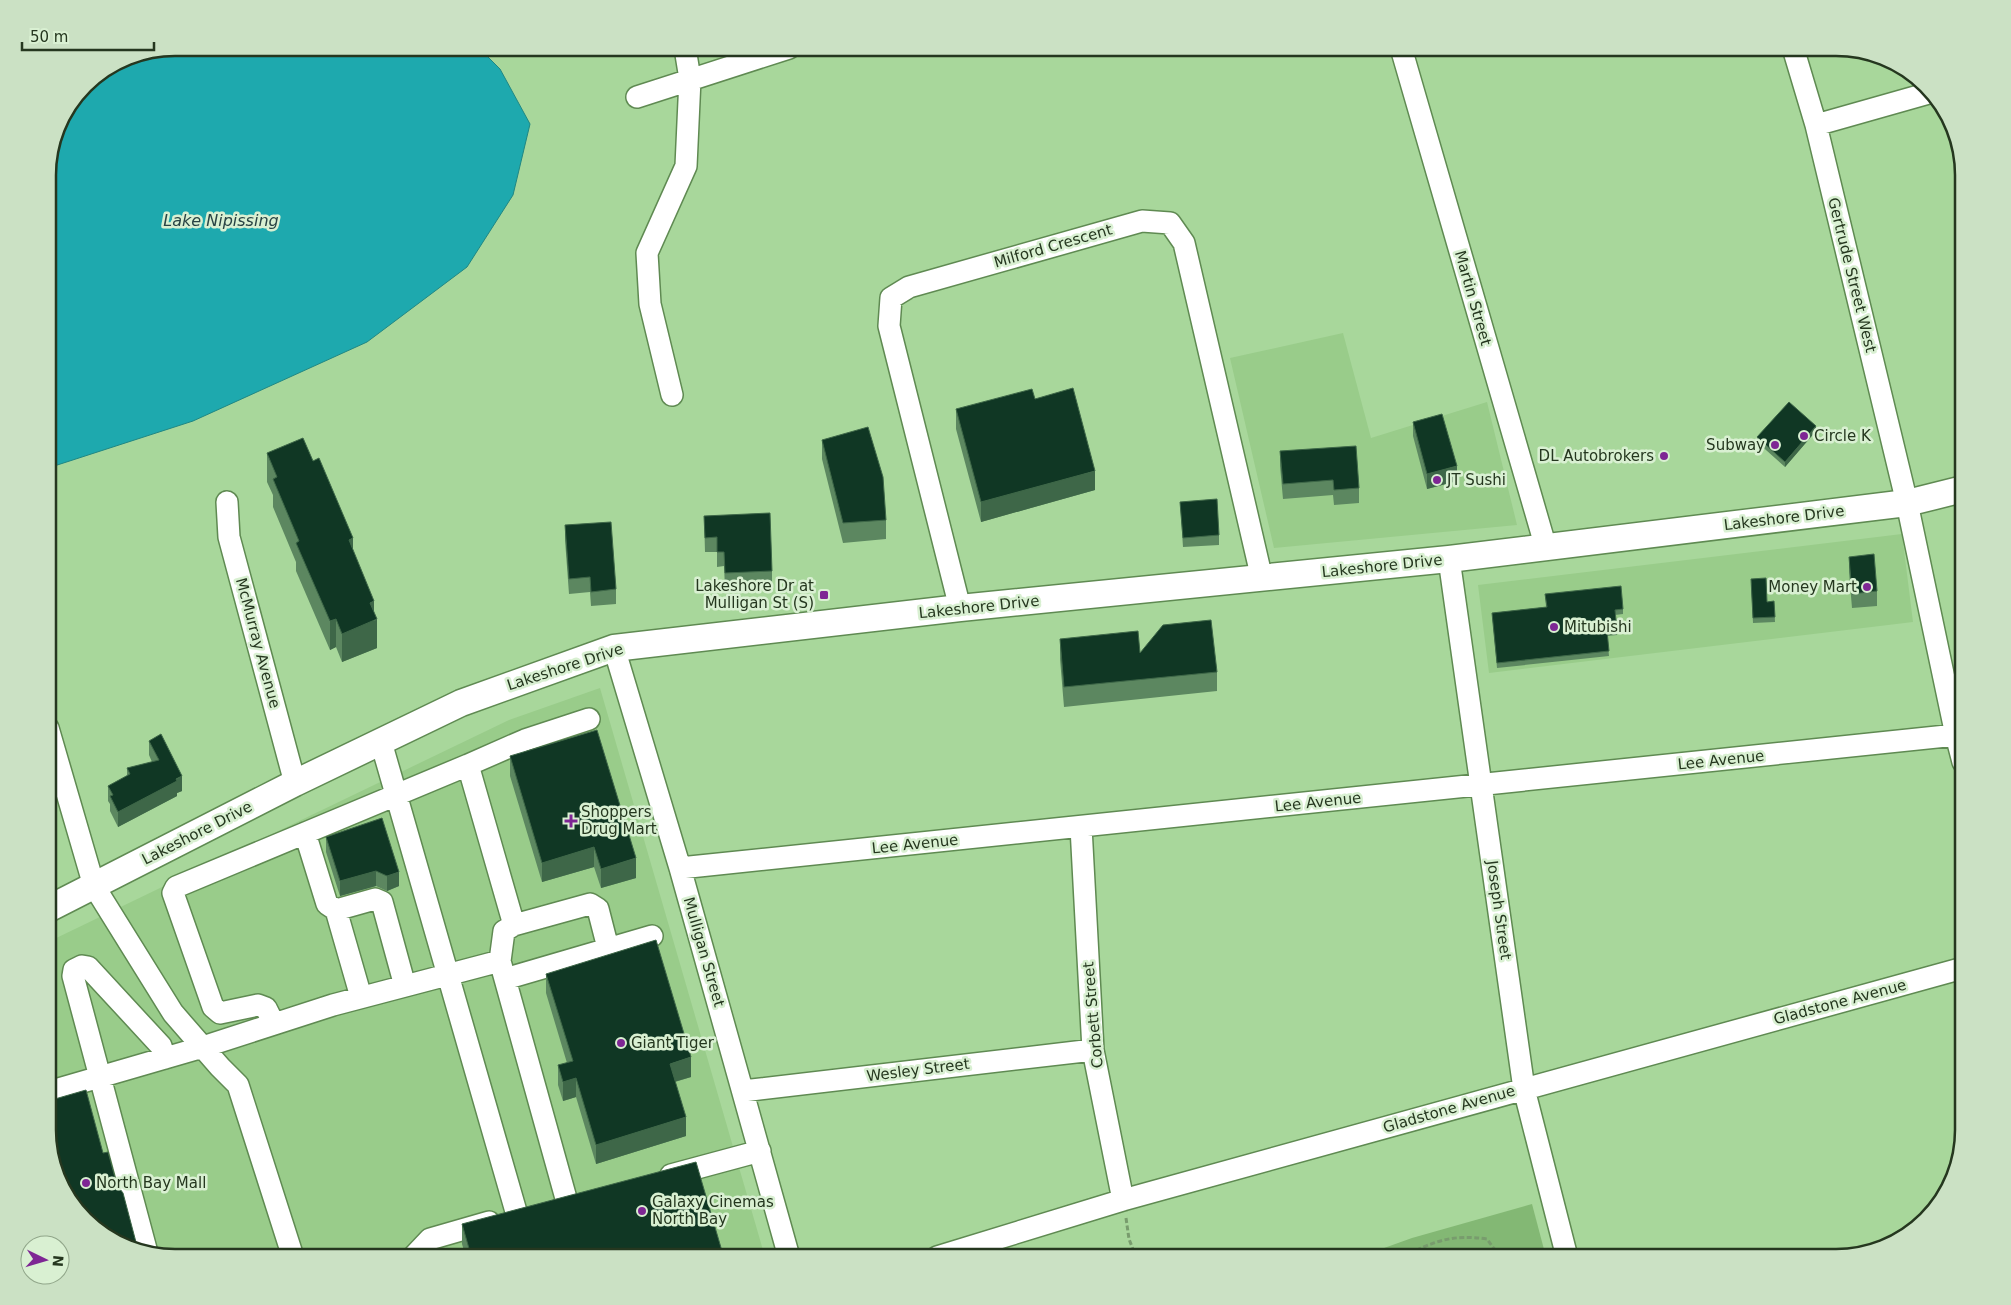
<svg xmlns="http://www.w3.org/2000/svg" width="2011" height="1305" font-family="'DejaVu Sans',sans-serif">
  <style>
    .built { fill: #99cc8a }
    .green { fill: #83b874 }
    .water { fill: #1ea9ae; stroke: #208783 }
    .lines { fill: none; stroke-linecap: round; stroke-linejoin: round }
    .minor-casing { stroke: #5f8a52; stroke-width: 24 }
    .major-casing { stroke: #5f8a52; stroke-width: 29 }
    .path { stroke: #789c6d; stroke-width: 3; stroke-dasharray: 5 2.5; stroke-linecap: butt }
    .minor { stroke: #fff; stroke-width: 21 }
    .major { stroke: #fff; stroke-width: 26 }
    .wall { fill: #5c8760 }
    .shaded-wall { fill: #3e6748 }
    .building { fill: #103724; stroke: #3e6748 }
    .poi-dot { fill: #7e2694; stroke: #d9f0d2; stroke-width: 2 }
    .labels { text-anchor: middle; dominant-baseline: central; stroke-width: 5; stroke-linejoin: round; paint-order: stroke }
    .street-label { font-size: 15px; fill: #25371f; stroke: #d9f0d2 }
    .poi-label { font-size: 15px; fill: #25371f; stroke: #d9f0d2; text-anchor: start }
    .water-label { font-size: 16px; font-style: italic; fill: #294445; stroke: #d9f0d2 }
    .rim { fill: none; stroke: #25371f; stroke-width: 2.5 }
  </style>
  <rect width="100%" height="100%" fill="#a8d79b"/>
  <!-- built -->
  <path class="built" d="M1343 333 1371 438 1487 402 1517 525 1274 548 1230 358Z
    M1902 534 1913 622 1489 673 1478 585Z
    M600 688 765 1257H176L105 1236 65 1193 48 1138V942L509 720Z"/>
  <!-- green -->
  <path class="green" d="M1532 1204 1546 1257H1359L1412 1238Z"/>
  <!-- water -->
  <path class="water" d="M176 48H479L500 69 530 124 513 195 467 267 367 342 193 421 48 468V167L57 126 85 85 127 57Z"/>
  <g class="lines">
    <defs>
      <path id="minor" d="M1401 48 1546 548
        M1793 48 1816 125 1907 503 1956 735 1963 762
        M637 97 789 48
        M1816 125 1929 93
        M672 395 650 304 647 253 686 166 690 79 685 48
        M227 502 229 537 295 783
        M1449 559 1524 1089 1567 1257
        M960 608 889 326 891 298 909 287 1142 221 1170 223 1184 243 1262 579
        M614 648 680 868 789 1257
        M589 719 525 740 468 765 514 925 590 904 598 909 608 948
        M48 728 94 886 173 1013 220 1067 238 1085 293 1257
        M381 742 517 1215
        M1081 827 1093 1050 1123 1200
        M305 833 327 904 336 910 361 997
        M680 868 1956 735
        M336 910 375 899 382 902 405 986
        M500 961 504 931 514 925
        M505 979 652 936
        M274 1024 266 1008 258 1005 220 1013 213 1007 173 893 176 887 468 765
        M743 1091 1093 1050
        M48 1092 203 1047 333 1005 500 961 567 1202
        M671 1175 760 1151
        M146 1249 73 976 74 970 82 966 88 967 161 1046 165 1058
        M413 1257 430 1239 489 1222
        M937 1257 1123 1200 1963 968"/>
      <path id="major" d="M48 909 295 783 461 703 614 648 960 608 1449 559 1907 503 1963 489"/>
    </defs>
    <!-- minor casing -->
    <use href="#minor" class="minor-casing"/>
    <!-- major casing -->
    <use href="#major" class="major-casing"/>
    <!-- path -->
    <path class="path" d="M1126 1218 1129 1239 1136 1257
      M1403 1257C1434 1241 1452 1234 1487 1239L1500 1257"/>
    <!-- minor -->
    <use href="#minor" class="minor"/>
    <!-- major -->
    <use href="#major" class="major"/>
  </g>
  <!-- wall -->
  <path class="wall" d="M1035 399 1095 490 981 522 956 429V409Z
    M1413 422 1457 481 1427 489 1413 436Z
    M1816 431 1785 467 1757 442V437Z
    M822 440 886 520V539L843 543 822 459Z
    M1280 451 1359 488V503L1334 505 1333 495 1283 499 1280 466Z
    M267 453 353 552 374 613 377 648 342 662 336 647 330 650 296 571V562L273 507V495L267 482Z
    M1180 502 1219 535V545L1183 547Z
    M704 516 772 571V586L725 588 724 566 717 567V552H705Z
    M565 525 616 589V604L591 606 590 592 569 594 565 540Z
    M1849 557 1877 591V606L1852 608 1849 572Z
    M1751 584 1767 602 1774 601 1775 622 1753 623Z
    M1545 594 1623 609V614L1615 615 1617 635 1607 636 1609 656 1497 668 1492 613 1546 607Z
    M1060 639 1140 653 1217 672V691L1064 707 1060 659Z
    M149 741 182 791 177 793V796L118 827 110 811V804L108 801V786L127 776V768L152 762 149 755Z
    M510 756 636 878 601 888 594 867 542 882 510 776Z
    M382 818 399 886 387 891 376 886 340 896 326 852V837Z
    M546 974 691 1077 675 1082 686 1136 596 1164 576 1097 563 1101 558 1085V1065L567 1063 546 993Z
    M462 1224 724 1258 465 1254 462 1244Z"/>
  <!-- shaded-wall -->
  <path class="shaded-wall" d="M1816 426V431L1785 467V462Z
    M1457 466V481L1427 489V474Z
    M1095 471V490L981 522V502Z
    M353 538V567L349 540Z
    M374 601V621L377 619V648L342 662V634L370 603Z
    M336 619V647L330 650V621Z
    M182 776V791L177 793V796L118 827V812Z
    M594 847V867L542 882V863Z
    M636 858V878L601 888V869Z
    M376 871V886L340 896V881Z
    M399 872V886L387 891V876Z
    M691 1057V1077L670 1083V1064Z
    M576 1078V1097L563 1101V1082Z
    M686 1117V1136L596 1164V1145Z"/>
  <!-- building -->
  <path class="building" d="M1073 388 1095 471 981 502 956 409 1032 389 1035 399Z
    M1789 402 1816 426 1785 462 1757 437Z
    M1442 414 1457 466 1427 474 1413 422Z
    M868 427 883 477 886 520 843 523 822 440Z
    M303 438 313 461 319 458 353 538 349 540 374 601 370 603 377 619 342 634 336 619 330 621 296 543 299 541 273 479 277 477 267 453Z
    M1356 446 1359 488 1334 490 1333 480 1283 484 1280 451Z
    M1217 499 1219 535 1183 538 1180 502Z
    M770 513 772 571 725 573 724 552H717V537L705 538 704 516Z
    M611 522 616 589 591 592 590 577 569 579 565 525Z
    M1874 554 1877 591 1852 594 1849 557Z
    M1766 578 1767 602 1774 601 1775 617 1753 618 1751 579Z
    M1621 586 1623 609 1615 610 1617 630 1607 631 1609 651 1497 663 1492 613 1547 607 1545 594Z
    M1211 620 1217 672 1064 687 1060 639 1138 631 1140 653 1163 625Z
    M597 730 636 858 601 869 594 847 542 863 510 756Z
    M161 734 182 776 176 779 177 781 118 812 110 796 113 795 108 786 130 774 127 768 159 760 149 741Z
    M382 818 399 872 387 876 376 871 340 881 326 837Z
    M656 940 691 1057 670 1064 686 1117 596 1145 576 1078 563 1082 558 1065 573 1061 546 974Z
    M86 1090 103 1153 108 1152 117 1185 123 1193 137 1246 105 1236 65 1193 48 1138V1101Z
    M696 1162 724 1258H454L470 1252 462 1224Z"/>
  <!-- markers -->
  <g class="poi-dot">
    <circle cx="1804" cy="436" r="5"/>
    <circle cx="1775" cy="445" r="5"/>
    <circle cx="1664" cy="456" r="5"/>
    <circle cx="1437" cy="480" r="5"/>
    <circle cx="1867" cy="587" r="5"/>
    <rect x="819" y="590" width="10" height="10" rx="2.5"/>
    <circle cx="1554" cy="627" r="5"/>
    <path d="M568.5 813.5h5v5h5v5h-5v5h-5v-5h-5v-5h5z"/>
    <circle cx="621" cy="1043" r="5"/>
    <circle cx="86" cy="1183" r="5"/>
    <circle cx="642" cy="1211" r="5"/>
  </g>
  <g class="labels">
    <!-- street labels -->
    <g class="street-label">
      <text transform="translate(1053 246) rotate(-16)">Milford Crescent</text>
      <text transform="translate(1852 275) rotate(76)">Gertrude Street West</text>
      <text transform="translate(1473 298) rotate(74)">Martin Street</text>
      <text transform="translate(1784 518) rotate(-7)">Lakeshore Drive</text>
      <text transform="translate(1382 566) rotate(-6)">Lakeshore Drive</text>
      <text transform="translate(979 607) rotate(-6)">Lakeshore Drive</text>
      <text transform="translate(258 643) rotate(75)">McMurray Avenue</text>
      <text transform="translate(565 667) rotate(-18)">Lakeshore Drive</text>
      <text transform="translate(1721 760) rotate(-6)">Lee Avenue</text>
      <text transform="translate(1318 802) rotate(-6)">Lee Avenue</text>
      <text transform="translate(197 833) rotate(-27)">Lakeshore Drive</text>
      <text transform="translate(915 844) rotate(-6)">Lee Avenue</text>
      <text transform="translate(1499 910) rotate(82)">Joseph Street</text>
      <text transform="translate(704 952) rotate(74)">Mulligan Street</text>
      <text transform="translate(1840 1002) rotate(-15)">Gladstone Avenue</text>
      <text transform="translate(1093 1015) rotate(-95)">Corbett Street</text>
      <text transform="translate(918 1070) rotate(-7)">Wesley Street</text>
      <text transform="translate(1449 1109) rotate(-16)">Gladstone Avenue</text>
    </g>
    <!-- poi labels -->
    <g class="poi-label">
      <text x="1814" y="436">Circle K</text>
      <text x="1765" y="445" text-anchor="end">Subway</text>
      <text x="1654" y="456" text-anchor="end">DL Autobrokers</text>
      <text x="1447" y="480">JT Sushi</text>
      <text x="814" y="586" text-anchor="end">Lakeshore Dr at<tspan x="814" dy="17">Mulligan St (S)</tspan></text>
      <text x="1857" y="587" text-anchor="end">Money Mart</text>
      <text x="1564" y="627">Mitubishi</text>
      <text x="581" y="812">Shoppers<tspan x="581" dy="17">Drug Mart</tspan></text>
      <text x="631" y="1043">Giant Tiger</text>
      <text x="96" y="1183">North Bay Mall</text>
      <text x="652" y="1202">Galaxy Cinemas<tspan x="652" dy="17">North Bay</tspan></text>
    </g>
    <!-- water labels -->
    <g class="water-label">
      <text x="221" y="220">Lake Nipissing</text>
    </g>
  </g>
  <!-- crop -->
  <path d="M0 0H2011V1305H0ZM175 56H1836A119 119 0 0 1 1955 175V1130A119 119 0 0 1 1836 1249H175A119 119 0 0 1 56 1130V175A119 119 0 0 1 175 56Z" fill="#cbe1c4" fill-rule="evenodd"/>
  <path class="rim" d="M175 56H1836A119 119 0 0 1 1955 175V1130A119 119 0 0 1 1836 1249H175A119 119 0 0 1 56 1130V175A119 119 0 0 1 175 56Z"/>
  <!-- north arrow -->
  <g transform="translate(45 1260) rotate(95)"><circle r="24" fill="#d9f0d2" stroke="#91a68a"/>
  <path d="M0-4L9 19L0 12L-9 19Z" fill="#7e2694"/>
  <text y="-8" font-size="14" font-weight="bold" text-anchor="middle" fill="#25371f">N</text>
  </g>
  <!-- scale -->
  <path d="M22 42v8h132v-8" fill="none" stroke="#25371f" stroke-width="2.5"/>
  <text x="30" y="42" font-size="15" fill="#25371f" stroke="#d9f0d2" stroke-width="4" paint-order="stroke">50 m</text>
</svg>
